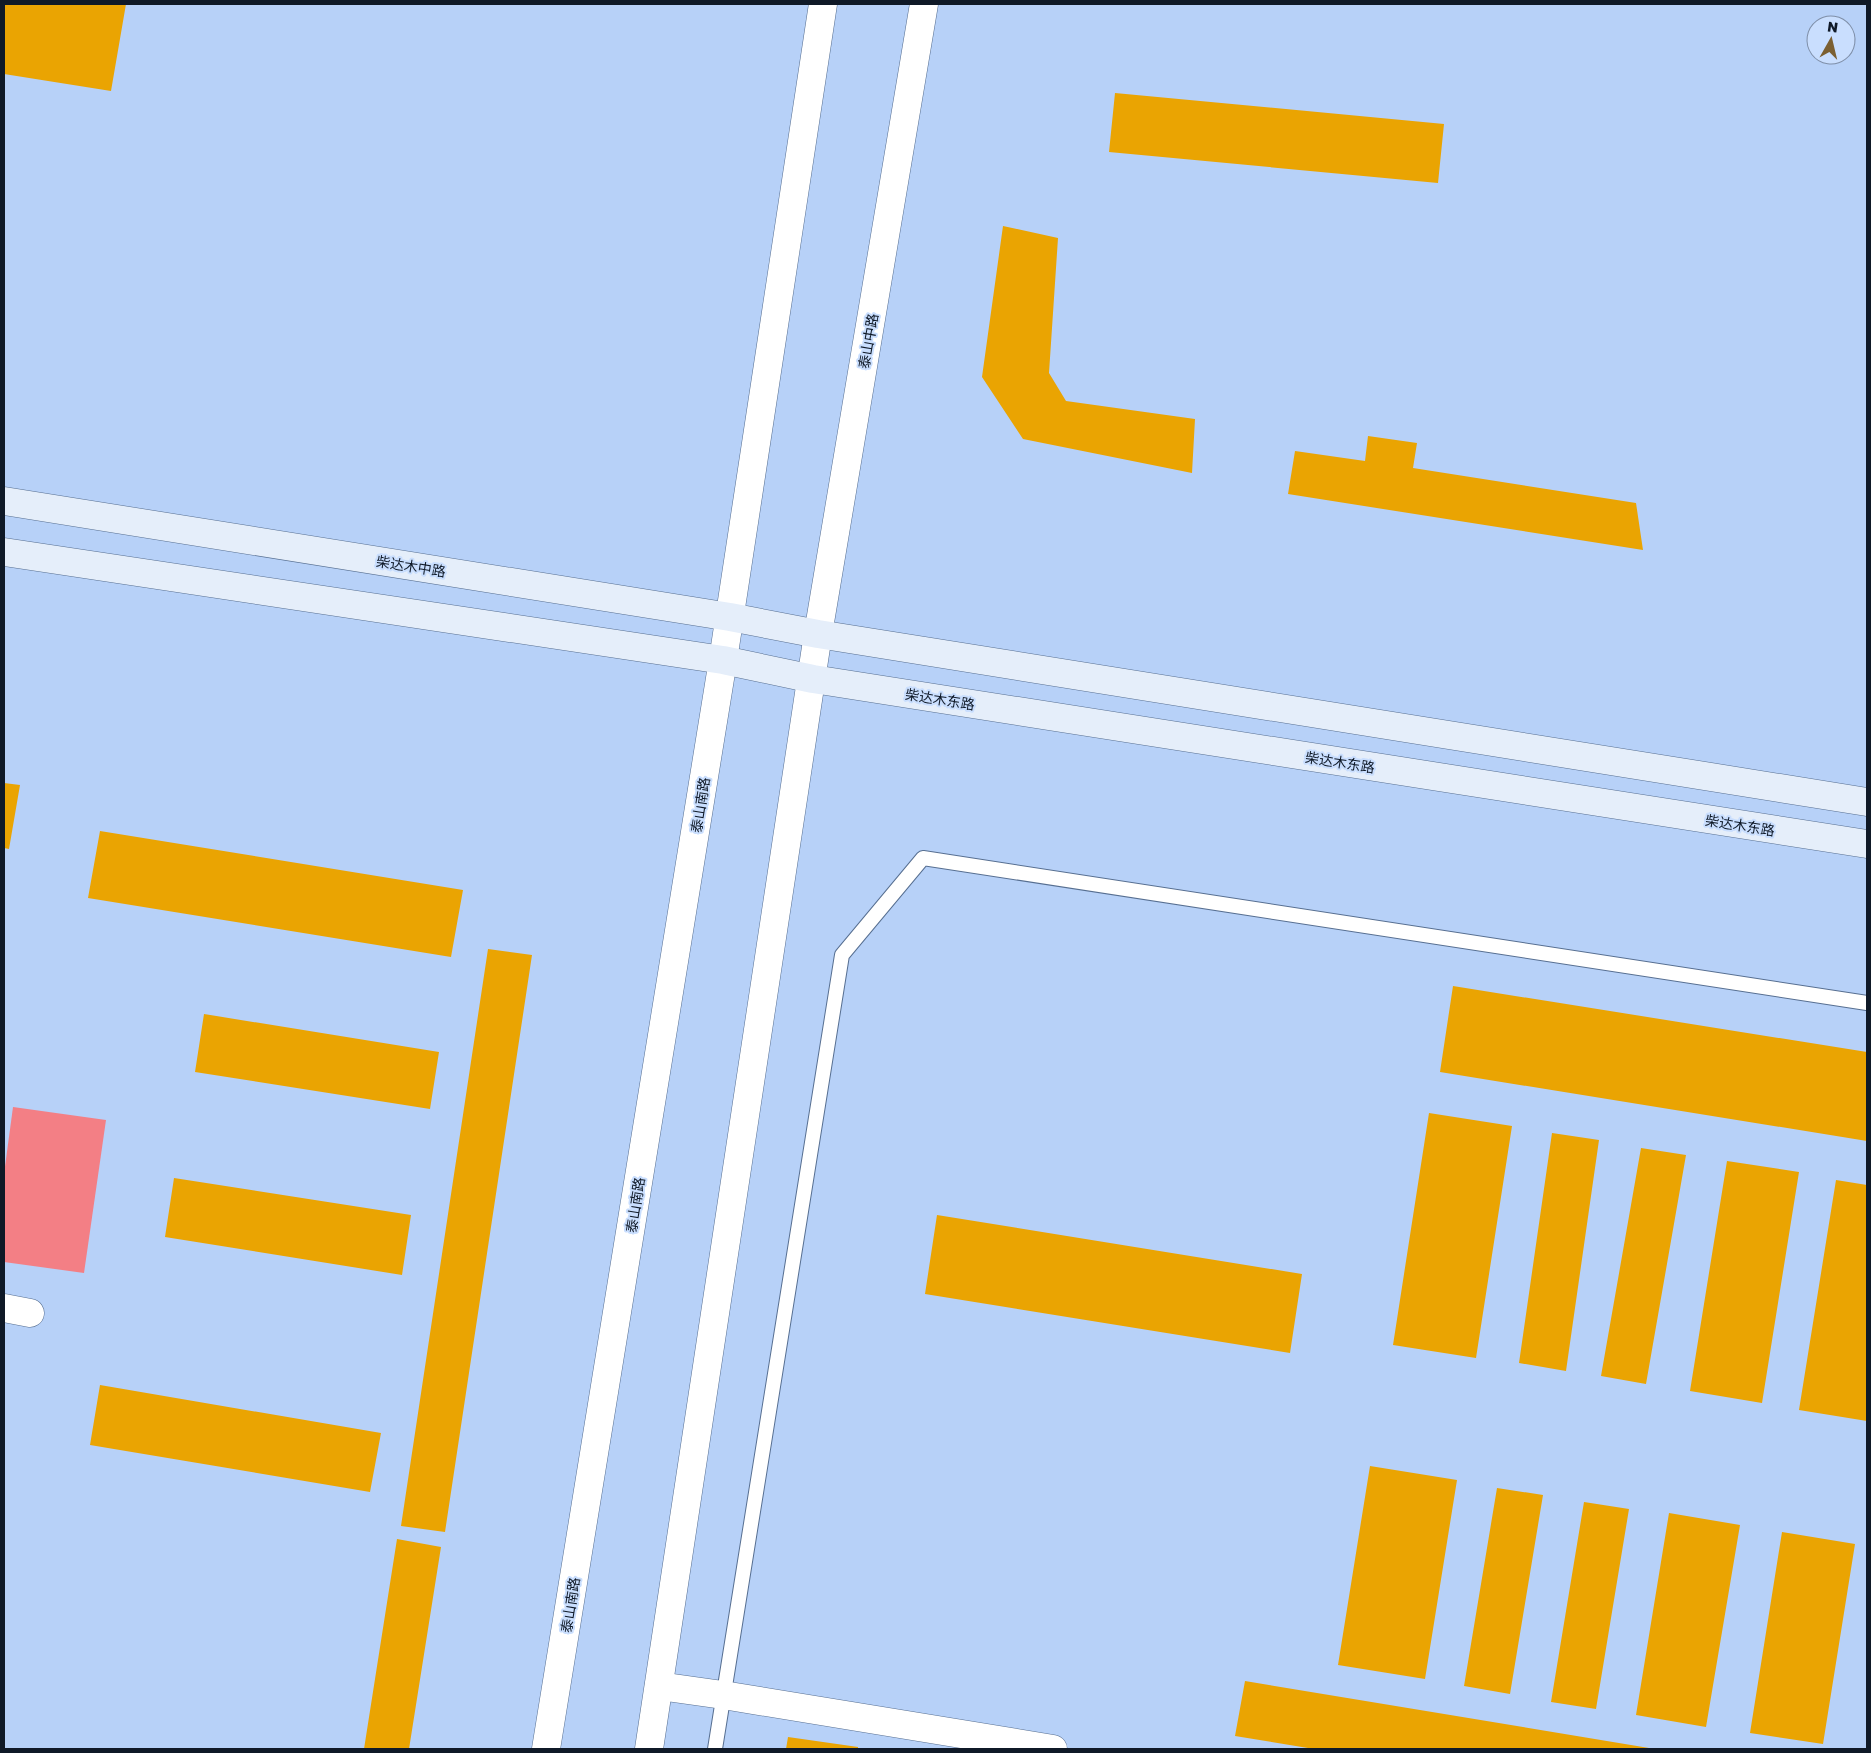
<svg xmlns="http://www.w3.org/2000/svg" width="1871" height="1753" font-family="'Golos Text','Noto Sans SC',sans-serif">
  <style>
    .pitch { fill: #f37f85 }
    .building { fill: #eaa402 }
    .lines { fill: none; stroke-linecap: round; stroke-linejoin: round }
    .service-casing { stroke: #576f91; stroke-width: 16 }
    .minor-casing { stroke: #576f91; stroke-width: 29 }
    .tertiary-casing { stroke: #576f91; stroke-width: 29 }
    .secondary-casing { stroke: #576f91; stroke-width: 29 }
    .service { stroke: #fff; stroke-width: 14 }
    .minor { stroke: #fff; stroke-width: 28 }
    .tertiary { stroke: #fff; stroke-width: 28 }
    .secondary { stroke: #e5eefa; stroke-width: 28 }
    .labels { text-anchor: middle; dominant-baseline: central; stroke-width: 4; stroke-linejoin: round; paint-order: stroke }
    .street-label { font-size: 14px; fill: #0f1927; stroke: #c9defe }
  </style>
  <rect width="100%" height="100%" fill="#b7d1f8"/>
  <!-- pitch -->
  <path class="pitch" d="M13 1107 106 1120 84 1273 4 1262V1174Z"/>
  <!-- building -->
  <path class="building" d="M4 4H126L111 91 4 74Z
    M1115 93 1444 124 1438 183 1109 152Z
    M1003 226 1058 238 1049 373 1066 401 1195 419 1192 473 1023 439 982 377Z
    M1368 436 1417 443 1413 468 1636 503 1643 550 1288 494 1295 451 1365 461Z
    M4 783 20 785 9 849 4 848Z
    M100 831 463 890 451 957 88 898Z
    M488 949 532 955 445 1532 401 1526Z
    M1453 986 1867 1052V1141L1440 1072Z
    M204 1014 439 1052 430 1109 195 1072Z
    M1429 1113 1512 1126 1476 1358 1393 1345Z
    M1552 1133 1599 1140 1566 1371 1519 1363Z
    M1641 1148 1686 1155 1646 1384 1601 1376Z
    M1727 1161 1799 1172 1762 1403 1690 1391Z
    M174 1178 411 1215 402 1275 165 1237Z
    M1836 1180 1867 1185V1421L1799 1410Z
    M937 1215 1302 1274 1290 1353 925 1294Z
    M100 1385 381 1433 370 1492 90 1445Z
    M1370 1466 1457 1480 1425 1679 1338 1665Z
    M1497 1488 1543 1495 1510 1694 1464 1686Z
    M1584 1502 1629 1509 1596 1709 1551 1702Z
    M1669 1513 1740 1525 1706 1727 1636 1715Z
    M1782 1532 1855 1544 1823 1744 1750 1733Z
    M397 1539 441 1547 409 1749H364Z
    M1245 1681 1649 1748V1749H1314L1235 1736Z
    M788 1737 858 1747V1749H786Z"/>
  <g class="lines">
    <defs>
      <path id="service" d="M715 1749 842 955 923 858 1867 1003"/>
      <path id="minor" d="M4 1308 30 1313
        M659 1686 723 1695 1053 1749"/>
      <path id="tertiary" d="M546 1749 723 660 823 4
        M649 1749 818 634 924 4"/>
      <path id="secondary" d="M4 501 730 617 818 634 1867 802
        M4 552 723 660 813 679 1867 844"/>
    </defs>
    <!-- service casing -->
    <use href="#service" class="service-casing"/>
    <!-- minor casing -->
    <use href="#minor" class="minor-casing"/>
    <!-- tertiary casing -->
    <use href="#tertiary" class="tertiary-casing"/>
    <!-- secondary casing -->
    <use href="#secondary" class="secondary-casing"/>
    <!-- service -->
    <use href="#service" class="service"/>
    <!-- minor -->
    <use href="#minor" class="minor"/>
    <!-- tertiary -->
    <use href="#tertiary" class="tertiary"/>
    <!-- secondary -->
    <use href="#secondary" class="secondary"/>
  </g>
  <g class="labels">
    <!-- street labels -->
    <g class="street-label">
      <text transform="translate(868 341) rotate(-80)">泰山中路</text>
      <text transform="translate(411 566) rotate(9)">柴达木中路</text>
      <text transform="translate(940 699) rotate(9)">柴达木东路</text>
      <text transform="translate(1340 762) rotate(9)">柴达木东路</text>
      <text transform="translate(700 805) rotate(-81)">泰山南路</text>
      <text transform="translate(1740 825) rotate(9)">柴达木东路</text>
      <text transform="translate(635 1205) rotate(-81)">泰山南路</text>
      <text transform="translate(570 1605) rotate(-81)">泰山南路</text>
    </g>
  </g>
  <!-- border -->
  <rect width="1871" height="1753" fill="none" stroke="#0f1927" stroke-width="10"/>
  <!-- north arrow -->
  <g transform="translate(1831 40) rotate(8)"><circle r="24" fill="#c9defe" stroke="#7f8fa8"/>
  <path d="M0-4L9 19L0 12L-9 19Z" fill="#7b5f31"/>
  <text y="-8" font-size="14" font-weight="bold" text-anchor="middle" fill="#0f1927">N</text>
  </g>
</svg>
